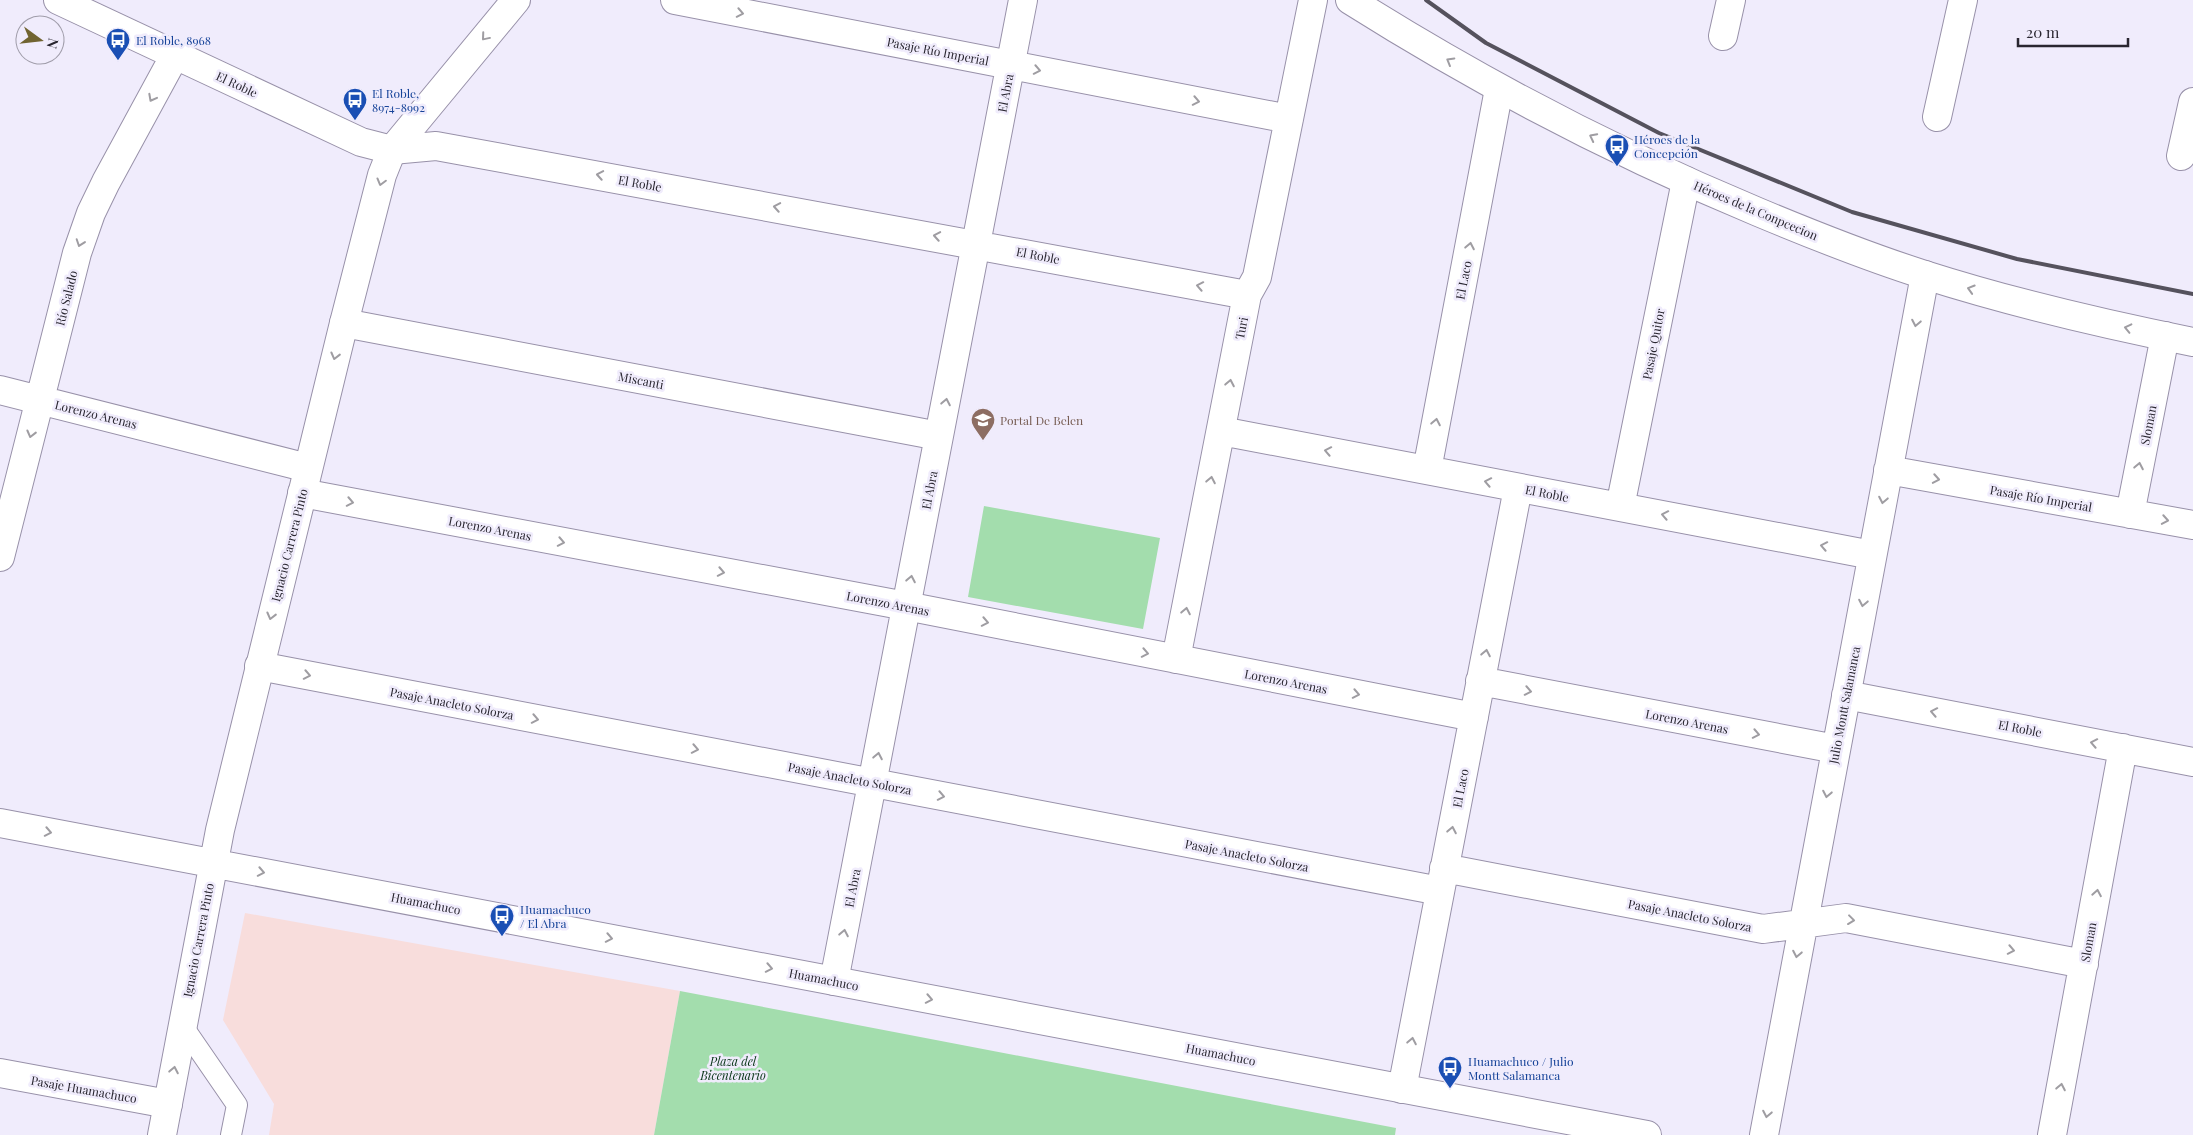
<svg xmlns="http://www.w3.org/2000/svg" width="2193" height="1135" font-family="'Playfair Display',serif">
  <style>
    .commercial { fill: #f8dddc }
    .green { fill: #a3ddad }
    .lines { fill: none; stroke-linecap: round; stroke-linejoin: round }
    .lane-casing { stroke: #9891a9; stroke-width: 22 }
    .street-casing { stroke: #9891a9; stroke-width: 30 }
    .secondary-casing { stroke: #9891a9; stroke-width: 30 }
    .lane { stroke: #fff; stroke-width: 20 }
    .street { stroke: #fff; stroke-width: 28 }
    .secondary { stroke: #fff; stroke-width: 28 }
    .rail { stroke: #55525d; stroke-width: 4 }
    .oneway { stroke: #9f9da2 }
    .labels { text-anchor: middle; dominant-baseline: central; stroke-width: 5; stroke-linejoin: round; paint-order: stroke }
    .transit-label { font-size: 12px; fill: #164399; stroke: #f0ecfc; text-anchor: start }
    .street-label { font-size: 12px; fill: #292630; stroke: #f0ecfc }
    .education-label { font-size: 12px; fill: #785e54; stroke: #f0ecfc; text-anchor: start }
    .park-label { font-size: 12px; font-style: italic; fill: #073416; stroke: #f0ecfc }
  </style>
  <rect width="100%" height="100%" fill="#f0ecfc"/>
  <!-- commercial -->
  <path class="commercial" d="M245 913 680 991 654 1135H269L274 1104 223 1020Z"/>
  <!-- green -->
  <path class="green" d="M984 506 1160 538 1143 629 968 597Z
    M680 991 1396 1128 1395 1135H654Z"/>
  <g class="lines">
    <defs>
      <path id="lane" d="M182 1025 237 1105 231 1135"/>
      <path id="street" d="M58 0 361 142 392 150 436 146 1247 295
        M675 0 1289 119
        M1723 36 1731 0
        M1937 117 1963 0
        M2181 156 2193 102
        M344 323 939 436
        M0 390 308 468
        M1221 431 1872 555
        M1427 470 1499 89
        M1888 470 2193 525
        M302 493 906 606 1474 717
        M1620 507 1686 181
        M2130 514 2165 336
        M0 557 77 253 91 213 106 182 175 55
        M1176 659 1247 295 1257 277 1313 0
        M259 666 1440 891
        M1480 681 1836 749
        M1846 695 2193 762
        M1444 868 1763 929 1846 918 2084 964
        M834 981 1023 0
        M0 1073 168 1104
        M1402 1089 1518 488
        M1764 1135 1925 275
        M2052 1135 2123 748"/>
      <path id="secondary" d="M1350 0C1480 82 1616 153 1758 212 1813 235 1868 257 1925 275 2013 303 2103 324 2193 342
        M0 823 1647 1135
        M162 1135 220 830 344 323 382 175 392 150 516 0"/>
    </defs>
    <!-- lane casing -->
    <use href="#lane" class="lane-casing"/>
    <!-- street casing -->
    <use href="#street" class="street-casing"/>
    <!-- secondary casing -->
    <use href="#secondary" class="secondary-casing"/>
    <!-- lane -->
    <use href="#lane" class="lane"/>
    <!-- street -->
    <use href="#street" class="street"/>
    <!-- secondary -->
    <use href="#secondary" class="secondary"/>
    <!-- rail -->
    <path class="rail" d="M1426 0 1486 43 1659 133 1852 212 2017 259 2193 294"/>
  </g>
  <!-- one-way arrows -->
  <defs><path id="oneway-chevron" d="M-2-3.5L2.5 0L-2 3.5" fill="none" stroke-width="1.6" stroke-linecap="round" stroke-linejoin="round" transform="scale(1.25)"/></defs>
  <g class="oneway">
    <use href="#oneway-chevron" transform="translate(740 13) rotate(11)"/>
    <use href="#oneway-chevron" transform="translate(485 37) rotate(130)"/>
    <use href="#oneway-chevron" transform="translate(1450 61) rotate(-150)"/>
    <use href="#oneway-chevron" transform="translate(1037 70) rotate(11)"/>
    <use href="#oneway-chevron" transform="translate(152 98) rotate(118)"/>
    <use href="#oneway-chevron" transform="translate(1196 101) rotate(11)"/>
    <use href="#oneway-chevron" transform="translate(1593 137) rotate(-153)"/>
    <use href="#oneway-chevron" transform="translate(600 175) rotate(-170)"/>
    <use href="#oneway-chevron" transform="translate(381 182) rotate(105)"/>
    <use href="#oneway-chevron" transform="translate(777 207) rotate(-170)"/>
    <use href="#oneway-chevron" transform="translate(937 236) rotate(-170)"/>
    <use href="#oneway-chevron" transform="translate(80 243) rotate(109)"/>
    <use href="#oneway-chevron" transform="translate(1470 246) rotate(-79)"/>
    <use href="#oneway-chevron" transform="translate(1200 286) rotate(-169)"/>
    <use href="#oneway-chevron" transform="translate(1971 289) rotate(-163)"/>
    <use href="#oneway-chevron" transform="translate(1916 323) rotate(101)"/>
    <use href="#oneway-chevron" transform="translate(2128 328) rotate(-167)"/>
    <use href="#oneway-chevron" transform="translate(335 356) rotate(104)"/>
    <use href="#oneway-chevron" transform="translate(1230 383) rotate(-79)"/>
    <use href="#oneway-chevron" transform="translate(946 402) rotate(-79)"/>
    <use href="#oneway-chevron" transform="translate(1436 422) rotate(-79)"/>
    <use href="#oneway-chevron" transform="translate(31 434) rotate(104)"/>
    <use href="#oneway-chevron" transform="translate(1328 451) rotate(-169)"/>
    <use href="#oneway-chevron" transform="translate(2139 466) rotate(-79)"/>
    <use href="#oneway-chevron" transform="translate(1936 479) rotate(10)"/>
    <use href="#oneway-chevron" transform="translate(1211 480) rotate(-79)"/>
    <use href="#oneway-chevron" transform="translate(1488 482) rotate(-169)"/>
    <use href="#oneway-chevron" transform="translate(1883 500) rotate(101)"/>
    <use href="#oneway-chevron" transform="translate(350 502) rotate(11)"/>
    <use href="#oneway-chevron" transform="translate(1665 515) rotate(-169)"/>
    <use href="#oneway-chevron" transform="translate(2165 520) rotate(10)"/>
    <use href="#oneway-chevron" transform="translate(561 542) rotate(11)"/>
    <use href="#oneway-chevron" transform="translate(1824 546) rotate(-169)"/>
    <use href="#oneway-chevron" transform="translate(721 572) rotate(11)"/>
    <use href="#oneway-chevron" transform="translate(911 579) rotate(-79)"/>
    <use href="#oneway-chevron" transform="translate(1863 603) rotate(101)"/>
    <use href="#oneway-chevron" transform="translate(1186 611) rotate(-79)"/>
    <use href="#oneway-chevron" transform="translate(271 616) rotate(104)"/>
    <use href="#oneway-chevron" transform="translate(985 622) rotate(11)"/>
    <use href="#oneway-chevron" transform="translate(1145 653) rotate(11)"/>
    <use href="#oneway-chevron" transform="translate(1486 653) rotate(-79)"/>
    <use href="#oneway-chevron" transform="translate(307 675) rotate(11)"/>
    <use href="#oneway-chevron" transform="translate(1528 691) rotate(11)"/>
    <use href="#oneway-chevron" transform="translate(1356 694) rotate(11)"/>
    <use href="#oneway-chevron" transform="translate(1934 712) rotate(-169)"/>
    <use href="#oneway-chevron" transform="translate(535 719) rotate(11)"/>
    <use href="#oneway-chevron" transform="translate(1756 734) rotate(11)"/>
    <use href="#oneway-chevron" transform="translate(2094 743) rotate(-169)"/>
    <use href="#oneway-chevron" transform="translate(695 749) rotate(11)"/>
    <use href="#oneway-chevron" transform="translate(878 756) rotate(-79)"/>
    <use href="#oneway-chevron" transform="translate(1827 794) rotate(101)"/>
    <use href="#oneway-chevron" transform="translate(941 796) rotate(11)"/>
    <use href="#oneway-chevron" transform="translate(1452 830) rotate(-79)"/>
    <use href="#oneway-chevron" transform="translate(48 832) rotate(11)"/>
    <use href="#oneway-chevron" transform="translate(261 872) rotate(11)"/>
    <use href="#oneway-chevron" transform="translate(2097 893) rotate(-80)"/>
    <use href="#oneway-chevron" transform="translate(1851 920) rotate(7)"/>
    <use href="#oneway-chevron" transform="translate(844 933) rotate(-79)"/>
    <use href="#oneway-chevron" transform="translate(609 938) rotate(11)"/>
    <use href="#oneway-chevron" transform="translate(2011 950) rotate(11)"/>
    <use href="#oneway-chevron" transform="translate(1797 954) rotate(101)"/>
    <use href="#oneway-chevron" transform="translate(769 968) rotate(11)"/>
    <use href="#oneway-chevron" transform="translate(929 999) rotate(11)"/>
    <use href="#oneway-chevron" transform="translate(1412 1041) rotate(-79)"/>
    <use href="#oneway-chevron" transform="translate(174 1070) rotate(-79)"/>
    <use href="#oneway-chevron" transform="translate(2061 1087) rotate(-79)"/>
    <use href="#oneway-chevron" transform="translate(1767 1114) rotate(101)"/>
  </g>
  <!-- icons -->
  <defs>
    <symbol id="bus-pin" viewBox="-11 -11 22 30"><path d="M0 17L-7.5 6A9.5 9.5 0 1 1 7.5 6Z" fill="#1a4fb4" stroke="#f0ecfc"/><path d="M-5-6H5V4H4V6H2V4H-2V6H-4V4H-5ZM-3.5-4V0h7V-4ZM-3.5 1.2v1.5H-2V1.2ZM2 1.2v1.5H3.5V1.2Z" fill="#fff"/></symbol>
    <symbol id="school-pin" viewBox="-11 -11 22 30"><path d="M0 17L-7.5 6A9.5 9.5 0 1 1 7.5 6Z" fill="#8d6e63" stroke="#f0ecfc"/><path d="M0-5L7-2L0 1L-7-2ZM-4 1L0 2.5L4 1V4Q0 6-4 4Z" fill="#fff"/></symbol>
  </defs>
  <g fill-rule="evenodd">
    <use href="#bus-pin" x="104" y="26" width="28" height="38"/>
    <use href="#bus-pin" x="341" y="86" width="28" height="38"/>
    <use href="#bus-pin" x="1603" y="132" width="28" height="38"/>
    <use href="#school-pin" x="969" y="406" width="28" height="38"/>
    <use href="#bus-pin" x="488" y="902" width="28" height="38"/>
    <use href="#bus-pin" x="1436" y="1054" width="28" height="38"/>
  </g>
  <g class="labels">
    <!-- transit labels -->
    <g class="transit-label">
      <text x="136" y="40">El Roble, 8968</text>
      <text x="372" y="93">El Roble,<tspan x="372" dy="14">8974-8992</tspan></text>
      <text x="1634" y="139">Héroes de la<tspan x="1634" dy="14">Concepción</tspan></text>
      <text x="520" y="909">Huamachuco<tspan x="520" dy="14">/ El Abra</tspan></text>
      <text x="1468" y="1061">Huamachuco / Julio<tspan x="1468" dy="14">Montt Salamanca</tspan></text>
    </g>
    <!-- street labels -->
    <g class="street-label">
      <text transform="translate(938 51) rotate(11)">Pasaje Río Imperial</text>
      <text transform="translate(237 84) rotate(25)">El Roble</text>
      <text transform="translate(1005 93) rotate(-79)">El Abra</text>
      <text transform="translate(640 183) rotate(10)">El Roble</text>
      <text transform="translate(1756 210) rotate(23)">Héroes de la Conpcecion</text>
      <text transform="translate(1038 255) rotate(11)">El Roble</text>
      <text transform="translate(1463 280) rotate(-79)">El Laco</text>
      <text transform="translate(66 298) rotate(-76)">Río Salado</text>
      <text transform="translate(1241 328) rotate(-79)">Turi</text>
      <text transform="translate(1653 344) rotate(-79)">Pasaje Quitor</text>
      <text transform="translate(641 380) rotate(11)">Miscanti</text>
      <text transform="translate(96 414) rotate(14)">Lorenzo Arenas</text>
      <text transform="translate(2148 425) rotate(-79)">Sloman</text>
      <text transform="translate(929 490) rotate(-79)">El Abra</text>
      <text transform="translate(1547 493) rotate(11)">El Roble</text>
      <text transform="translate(2041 498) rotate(10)">Pasaje Río Imperial</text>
      <text transform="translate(490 528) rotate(11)">Lorenzo Arenas</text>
      <text transform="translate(289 545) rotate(-76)">Ignacio Carrera Pinto</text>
      <text transform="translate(888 603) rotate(11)">Lorenzo Arenas</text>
      <text transform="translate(1286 681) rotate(11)">Lorenzo Arenas</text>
      <text transform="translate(452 703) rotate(11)">Pasaje Anacleto Solorza</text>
      <text transform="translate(1844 705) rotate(-79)">Julio Montt Salamanca</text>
      <text transform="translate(1687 721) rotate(11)">Lorenzo Arenas</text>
      <text transform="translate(2020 728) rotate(11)">El Roble</text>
      <text transform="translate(850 778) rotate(11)">Pasaje Anacleto Solorza</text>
      <text transform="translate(1460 788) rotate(-79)">El Laco</text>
      <text transform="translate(1247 855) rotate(11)">Pasaje Anacleto Solorza</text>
      <text transform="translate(852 888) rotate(-79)">El Abra</text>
      <text transform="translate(426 903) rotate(11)">Huamachuco</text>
      <text transform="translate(1690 915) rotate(11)">Pasaje Anacleto Solorza</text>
      <text transform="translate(198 940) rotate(-79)">Ignacio Carrera Pinto</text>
      <text transform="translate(2088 942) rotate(-80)">Sloman</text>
      <text transform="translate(824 979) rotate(11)">Huamachuco</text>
      <text transform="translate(1221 1054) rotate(11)">Huamachuco</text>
      <text transform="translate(84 1089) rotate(10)">Pasaje Huamachuco</text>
    </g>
    <!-- education labels -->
    <g class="education-label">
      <text x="1000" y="420">Portal De Belen</text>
    </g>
    <!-- park labels -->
    <g class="park-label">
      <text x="733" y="1061">Plaza del<tspan x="733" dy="14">Bicentenario</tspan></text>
    </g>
  </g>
  <!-- north arrow -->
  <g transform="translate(40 40) rotate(105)"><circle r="24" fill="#f0ecfc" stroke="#a09daa"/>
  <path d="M0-4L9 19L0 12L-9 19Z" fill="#716431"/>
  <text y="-8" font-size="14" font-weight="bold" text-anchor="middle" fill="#292630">N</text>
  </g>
  <!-- scale -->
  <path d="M2018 38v8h110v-8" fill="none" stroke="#292630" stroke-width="2.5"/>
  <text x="2026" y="38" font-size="15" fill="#292630" stroke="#f0ecfc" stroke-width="4" paint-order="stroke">20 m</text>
</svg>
